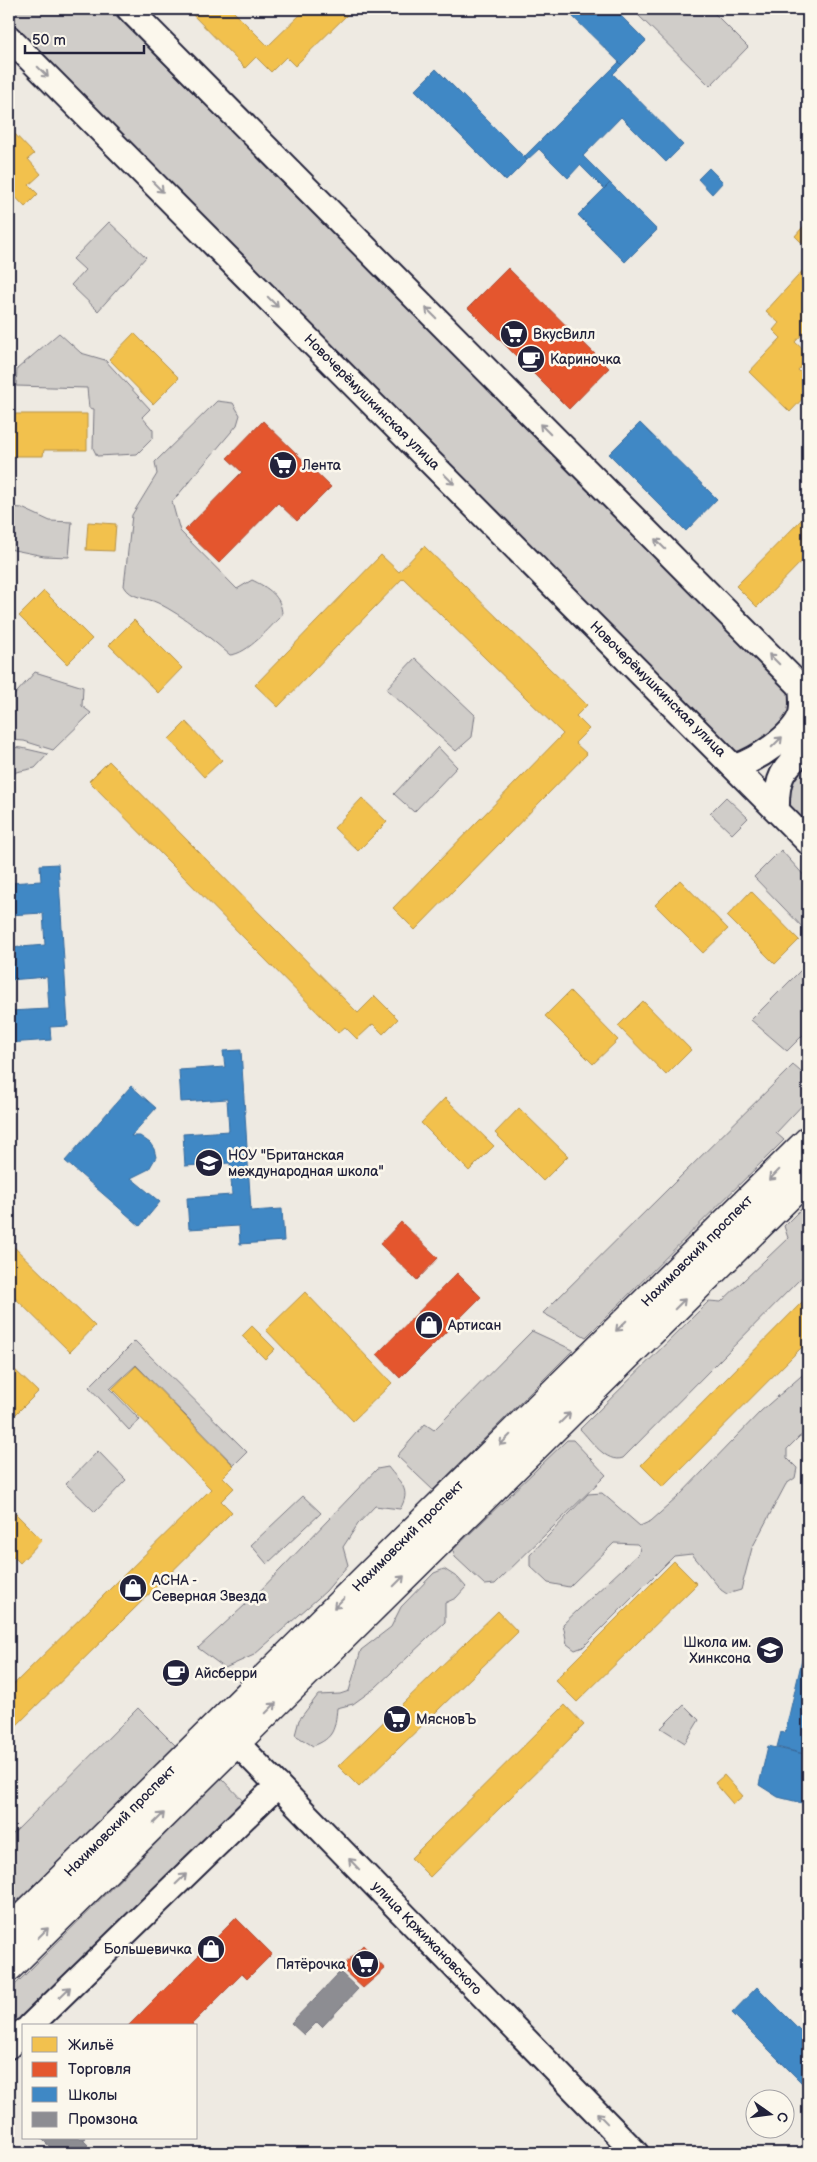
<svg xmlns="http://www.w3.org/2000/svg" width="817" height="2162" font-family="'Balsamiq Sans',sans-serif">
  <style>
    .green { fill: #d0cdc9; stroke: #797882 }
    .homes { fill: #f2c14e; stroke: #b49148 }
    .shops { fill: #e4572e; stroke: #aa4732 }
    .schools { fill: #3f88c5; stroke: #36699c }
    .industry { fill: #8d8d92; stroke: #6d6d78 }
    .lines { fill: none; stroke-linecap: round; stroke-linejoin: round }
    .minor-casing { stroke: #22223b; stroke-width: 28 }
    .major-casing { stroke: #22223b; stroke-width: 31 }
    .minor { stroke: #fbf7ec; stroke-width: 24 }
    .major { stroke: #fbf7ec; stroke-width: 28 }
    .oneway { stroke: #99979c }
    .labels { text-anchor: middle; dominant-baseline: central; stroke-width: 5; stroke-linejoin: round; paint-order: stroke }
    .poi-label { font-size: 14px; fill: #22223b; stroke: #fbf7ec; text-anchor: start }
    .street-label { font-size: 14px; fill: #22223b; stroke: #fbf7ec }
  </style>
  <rect width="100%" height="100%" fill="#eeeae2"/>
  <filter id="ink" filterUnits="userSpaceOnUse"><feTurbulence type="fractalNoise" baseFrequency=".02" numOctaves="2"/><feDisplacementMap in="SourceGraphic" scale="10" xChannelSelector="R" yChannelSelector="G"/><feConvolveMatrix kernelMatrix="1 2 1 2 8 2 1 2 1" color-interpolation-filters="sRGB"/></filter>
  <g filter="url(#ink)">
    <!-- green -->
    <path class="green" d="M9 9H109L792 690 790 716C774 733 758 758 732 750L9 20Z
      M632 9H710L748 47 710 86Z
      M109 222 146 257 98 311 71 285 85 270 73 259Z
      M59 333 81 353 105 360 150 409 142 417 153 430V438L137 454 97 456 93 448 94 409 89 408 87 388 16 386 17 369Z
      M217 401 233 403 240 415 237 425 172 502 180 531 237 589 252 580C267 587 282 596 282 615 270 627 248 654 230 655 207 635 185 617 158 603 146 597 131 599 124 586L132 515 157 474 155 462Z
      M9 507 22 508 50 521 72 522 69 557 44 556 9 549Z
      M415 658 475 715 472 737 456 751 386 689Z
      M35 672 83 687 82 706 91 713 53 750 24 741 9 740V701Z
      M9 747 22 748 48 754 35 768 16 772 9 780Z
      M438 747 457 767 414 812 394 794Z
      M808 756V826L787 804 789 781Z
      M726 797 748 818 732 834 710 813Z
      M781 850 808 880V933L754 877Z
      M808 963V1030L787 1051 751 1020Z
      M793 1065 808 1078V1099L776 1133 784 1140 586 1337 543 1313Z
      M808 1202V1271L623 1458C606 1464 591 1440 580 1429L709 1301 721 1302 788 1238 784 1226Z
      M532 1331 573 1350 433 1490 397 1456 425 1424 434 1430Z
      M135 1341 247 1452 234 1465 136 1365 110 1389 140 1420 129 1430 89 1387Z
      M808 1370V1436H800L787 1449V1458L797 1468 795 1478 786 1484 752 1548 741 1590 727 1594 721 1590 692 1554 674 1556 583 1647 575 1650 567 1644 563 1624 639 1553 640 1547 637 1544 614 1543 569 1587 548 1583 530 1566V1555L588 1494 602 1493 640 1526 651 1521 678 1497 761 1411Z
      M567 1440H573L606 1475 495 1584 485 1585 455 1557 453 1550Z
      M98 1451 126 1480 95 1512 66 1484Z
      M388 1467C400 1483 412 1489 400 1509L375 1506 358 1524 343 1547 348 1565 326 1591 254 1655 225 1668 198 1648 257 1594 377 1469Z
      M303 1496 321 1513 267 1564 251 1545Z
      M444 1569 458 1578 466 1587 456 1598 445 1603V1622L375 1688 353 1704 337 1708C335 1729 334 1738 313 1746L295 1735 299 1720 318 1695 340 1694 349 1691 361 1650 391 1627 401 1607 434 1573Z
      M684 1705 699 1720 685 1743 661 1728Z
      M138 1708 177 1747 9 1909V1838Z
      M221 1778 248 1806 9 2033V1991Z"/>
    <!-- homes -->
    <path class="homes" d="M187 9H231L268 46 306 9H353L295 66 286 57 271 72 256 57 245 68Z
      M9 128 34 154 28 159 41 174 29 185 38 194 25 207 9 190V187L15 182 9 176Z
      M808 221V249L795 236Z
      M808 265V328L795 342 808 354V359L798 370 808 380V393L790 412 749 372 781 338 773 330 779 323 766 311Z
      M134 333 179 378 153 404 109 359Z
      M9 414H87V450H44L43 456H9Z
      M808 513V555L757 607 736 586Z
      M88 522 116 524 114 551 86 550Z
      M424 546 587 705 576 716 589 729 575 743 587 754 415 930 393 908 563 734 403 578 278 707 255 685 381 555 399 572Z
      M44 591 92 639 67 664 19 616Z
      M134 620 182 668 158 693 109 645Z
      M186 722 222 760 204 777 169 739Z
      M109 761 358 1013 375 996 398 1019 383 1034 373 1024 357 1039 345 1027 338 1033 89 781Z
      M362 798 387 822 358 851 334 828Z
      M680 880 728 929 703 953 655 905Z
      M751 891 799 940 775 964 727 916Z
      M570 991 618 1040 593 1064 545 1016Z
      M643 1001 691 1050 666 1075 618 1026Z
      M445 1098 494 1146 469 1171 421 1123Z
      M519 1108 568 1156 543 1181 495 1133Z
      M9 1242 95 1326 70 1352 9 1292Z
      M305 1292 392 1383 353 1421 266 1330Z
      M808 1296V1341L663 1487 641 1465Z
      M252 1326 275 1349 265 1359 242 1336Z
      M136 1366 234 1466 223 1477 234 1488 221 1501 232 1512 9 1733V1689L211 1489 112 1389Z
      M14 1369 38 1392 9 1421V1374Z
      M12 1510 42 1540 20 1563 9 1552V1513Z
      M674 1561 697 1584 577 1702 555 1680Z
      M498 1611 518 1632 359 1787 338 1766Z
      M565 1705 584 1725 430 1877 411 1858Z
      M724 1775 743 1796 733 1804 715 1783Z"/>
    <!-- shops -->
    <path class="shops" d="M508 268 609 368 569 409 468 308Z
      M263 421 331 487 297 521 278 503 219 563 185 530 242 472 227 458Z
      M401 1222 438 1258 417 1280 380 1244Z
      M457 1273 481 1297 400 1378 377 1354Z
      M236 1918 272 1954 247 1979 242 1974 192 2024 194 2026H128Z
      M363 1945 385 1969 363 1988 341 1968Z"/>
    <!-- schools -->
    <path class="schools" d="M565 9H614L646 41 622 65Z
      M619 62 622 65 613 74 683 145 666 162 621 117 583 156 610 183 604 189 580 165 568 178 539 149 527 160 524 157Z
      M436 69 527 160 506 181 415 90Z
      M709 168 723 182 712 194 698 179Z
      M610 183 657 230 625 262 578 215Z
      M640 423 717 499 686 531 609 454Z
      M58 864 68 1026 50 1027 51 1040 9 1043V1011L49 1009 47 977 9 980V948L45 945 43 913 9 915V883L41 881 40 865Z
      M241 1050 251 1211 282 1209 284 1241 240 1244 239 1226 189 1229 187 1198 232 1195 230 1163 185 1166 183 1134 229 1131 227 1099 181 1102 179 1070 225 1067 223 1051Z
      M131 1086 156 1108 131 1136H140L150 1143 154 1149 156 1157 149 1169 131 1178 160 1202 140 1226 65 1161Z
      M808 1634V1755L777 1747 781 1732 785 1733Z
      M768 1746 808 1755V1802L802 1803 778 1797 759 1785Z
      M808 1959V1972L802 1966Z
      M757 1987 808 2038V2089L732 2013Z"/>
    <!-- industry -->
    <path class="industry" d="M340 1972 358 1989 322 2027 317 2022 304 2035 291 2023Z
      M41 2138H86L83 2140 88 2145 79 2153H56Z"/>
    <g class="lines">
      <defs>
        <path id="minor" d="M129 9 808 694
          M9 38 808 842
          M735 767C756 760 794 736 801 714 803 705 802 696 801 686
          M777 810C776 774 784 769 808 746
          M224 1730 636 2153
          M30 2026 278 1785
          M9 2046 24 2031"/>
        <path id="major" d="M9 1931 808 1141
          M9 1967 808 1177"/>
      </defs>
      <!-- minor casing -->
      <use href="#minor" class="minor-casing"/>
      <!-- major casing -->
      <use href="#major" class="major-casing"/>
      <!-- minor -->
      <use href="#minor" class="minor"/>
      <!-- major -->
      <use href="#major" class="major"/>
    </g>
    <!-- one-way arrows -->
    <defs><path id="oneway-shaft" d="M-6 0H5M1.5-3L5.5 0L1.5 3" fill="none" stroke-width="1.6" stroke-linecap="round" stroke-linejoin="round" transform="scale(1.25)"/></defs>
    <g class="oneway">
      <use href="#oneway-shaft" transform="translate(43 72) rotate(45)"/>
      <use href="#oneway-shaft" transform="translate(158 187) rotate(45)"/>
      <use href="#oneway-shaft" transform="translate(273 302) rotate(45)"/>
      <use href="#oneway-shaft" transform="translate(431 313) rotate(-135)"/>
      <use href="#oneway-shaft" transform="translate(545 429) rotate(-135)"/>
      <use href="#oneway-shaft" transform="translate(449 479) rotate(45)"/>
      <use href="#oneway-shaft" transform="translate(660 544) rotate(-135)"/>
      <use href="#oneway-shaft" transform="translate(774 659) rotate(-135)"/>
      <use href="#oneway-shaft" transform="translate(777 742) rotate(-45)"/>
      <use href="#oneway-shaft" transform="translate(774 1175) rotate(135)"/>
      <use href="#oneway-shaft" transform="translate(680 1304) rotate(-45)"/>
      <use href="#oneway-shaft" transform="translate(621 1326) rotate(135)"/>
      <use href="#oneway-shaft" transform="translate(565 1418) rotate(-45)"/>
      <use href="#oneway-shaft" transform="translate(505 1440) rotate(135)"/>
      <use href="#oneway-shaft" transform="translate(399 1581) rotate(-45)"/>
      <use href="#oneway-shaft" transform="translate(339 1603) rotate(135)"/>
      <use href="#oneway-shaft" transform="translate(271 1708) rotate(-45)"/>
      <use href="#oneway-shaft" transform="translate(159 1818) rotate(-45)"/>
      <use href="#oneway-shaft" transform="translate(354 1864) rotate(-134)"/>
      <use href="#oneway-shaft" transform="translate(181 1879) rotate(-44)"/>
      <use href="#oneway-shaft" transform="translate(43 1933) rotate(-45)"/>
      <use href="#oneway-shaft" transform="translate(65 1992) rotate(-44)"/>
      <use href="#oneway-shaft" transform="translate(602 2118) rotate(-134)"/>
    </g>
  </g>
  <!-- icons -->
  <defs>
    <symbol id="supermarket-disc" viewBox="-11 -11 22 22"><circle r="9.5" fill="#22223b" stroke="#fbf7ec"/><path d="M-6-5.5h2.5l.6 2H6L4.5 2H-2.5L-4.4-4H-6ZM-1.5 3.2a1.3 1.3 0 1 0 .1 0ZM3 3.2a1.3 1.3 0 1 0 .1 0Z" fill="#fff"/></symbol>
    <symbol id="cafe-disc" viewBox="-11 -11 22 22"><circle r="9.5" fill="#22223b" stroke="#fbf7ec"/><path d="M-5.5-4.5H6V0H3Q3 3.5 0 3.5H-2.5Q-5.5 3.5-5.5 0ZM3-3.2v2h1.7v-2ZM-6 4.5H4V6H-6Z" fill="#fff"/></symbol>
    <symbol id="school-disc" viewBox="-11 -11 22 22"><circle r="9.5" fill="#22223b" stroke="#fbf7ec"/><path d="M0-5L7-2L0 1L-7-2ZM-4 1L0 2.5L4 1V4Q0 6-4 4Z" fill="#fff"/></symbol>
    <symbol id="shop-disc" viewBox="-11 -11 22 22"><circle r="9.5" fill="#22223b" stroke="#fbf7ec"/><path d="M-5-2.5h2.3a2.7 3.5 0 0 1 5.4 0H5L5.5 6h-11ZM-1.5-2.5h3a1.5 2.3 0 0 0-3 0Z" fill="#fff"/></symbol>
  </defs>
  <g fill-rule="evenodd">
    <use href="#supermarket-disc" x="498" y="318" width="32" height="32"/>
    <use href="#cafe-disc" x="515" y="343" width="32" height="32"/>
    <use href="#supermarket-disc" x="267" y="449" width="32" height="32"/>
    <use href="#school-disc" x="193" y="1147" width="32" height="32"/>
    <use href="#shop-disc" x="413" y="1309" width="32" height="32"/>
    <use href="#shop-disc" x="117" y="1572" width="32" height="32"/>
    <use href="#school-disc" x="754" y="1634" width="32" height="32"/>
    <use href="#cafe-disc" x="160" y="1657" width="32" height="32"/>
    <use href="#supermarket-disc" x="381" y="1703" width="32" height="32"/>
    <use href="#shop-disc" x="195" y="1933" width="32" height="32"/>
    <use href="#supermarket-disc" x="349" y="1948" width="32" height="32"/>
  </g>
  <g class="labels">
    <!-- poi labels -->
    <g class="poi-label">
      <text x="533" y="334">ВкусВилл</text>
      <text x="550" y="359">Кариночка</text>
      <text x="302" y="465">Лента</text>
      <text x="228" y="1155">НОУ "Британская<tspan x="228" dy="16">международная школа"</tspan></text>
      <text x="448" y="1325">Артисан</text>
      <text x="152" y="1580">АСНА -<tspan x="152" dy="16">Северная Звезда</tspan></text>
      <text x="751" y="1642" text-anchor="end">Школа им.<tspan x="751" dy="16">Хинксона</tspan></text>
      <text x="195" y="1673">Айсберри</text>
      <text x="416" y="1719">МясновЪ</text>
      <text x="192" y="1949" text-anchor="end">Большевичка</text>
      <text x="346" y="1964" text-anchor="end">Пятёрочка</text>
    </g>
    <!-- street labels -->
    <g class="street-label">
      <text transform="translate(372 402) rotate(45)">Новочерёмушкинская улица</text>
      <text transform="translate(658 689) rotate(45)">Новочерёмушкинская улица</text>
      <text transform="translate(697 1251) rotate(-45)">Нахимовский проспект</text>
      <text transform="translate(408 1536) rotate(-45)">Нахимовский проспект</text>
      <text transform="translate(120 1821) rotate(-45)">Нахимовский проспект</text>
      <text transform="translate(427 1938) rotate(46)">улица Кржижановского</text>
    </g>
  </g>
  <!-- margin -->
  <rect width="817" height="2162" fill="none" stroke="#fbf7ec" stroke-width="30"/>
  <rect x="15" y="15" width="787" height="2132" fill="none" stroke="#22223b" stroke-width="2" filter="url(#ink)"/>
  <!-- legend -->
  <rect x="22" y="2024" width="175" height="115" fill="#fbf7ec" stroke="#a4a2a5"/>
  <rect x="32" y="2037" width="25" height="15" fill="#f2c14e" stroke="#a4a2a5"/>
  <text x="68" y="2050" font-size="15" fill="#22223b">Жильё</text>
  <rect x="32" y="2062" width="25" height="15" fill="#e4572e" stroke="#a4a2a5"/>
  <text x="68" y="2074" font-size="15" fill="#22223b">Торговля</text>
  <rect x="32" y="2087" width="25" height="15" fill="#3f88c5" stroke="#a4a2a5"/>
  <text x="68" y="2100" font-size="15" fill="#22223b">Школы</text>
  <rect x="32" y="2112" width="25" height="15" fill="#8d8d92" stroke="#a4a2a5"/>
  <text x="68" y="2124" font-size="15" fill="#22223b">Промзона</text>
  <!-- north arrow -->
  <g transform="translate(770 2114) rotate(104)"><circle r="24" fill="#fbf7ec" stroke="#a4a2a5"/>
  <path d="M0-4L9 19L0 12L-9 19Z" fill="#22223b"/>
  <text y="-8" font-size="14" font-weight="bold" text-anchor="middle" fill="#22223b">С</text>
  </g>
  <!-- scale -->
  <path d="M25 45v8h119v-8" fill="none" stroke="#22223b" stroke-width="2.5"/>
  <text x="32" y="45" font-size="15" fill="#22223b" stroke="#fbf7ec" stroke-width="4" paint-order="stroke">50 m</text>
</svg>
